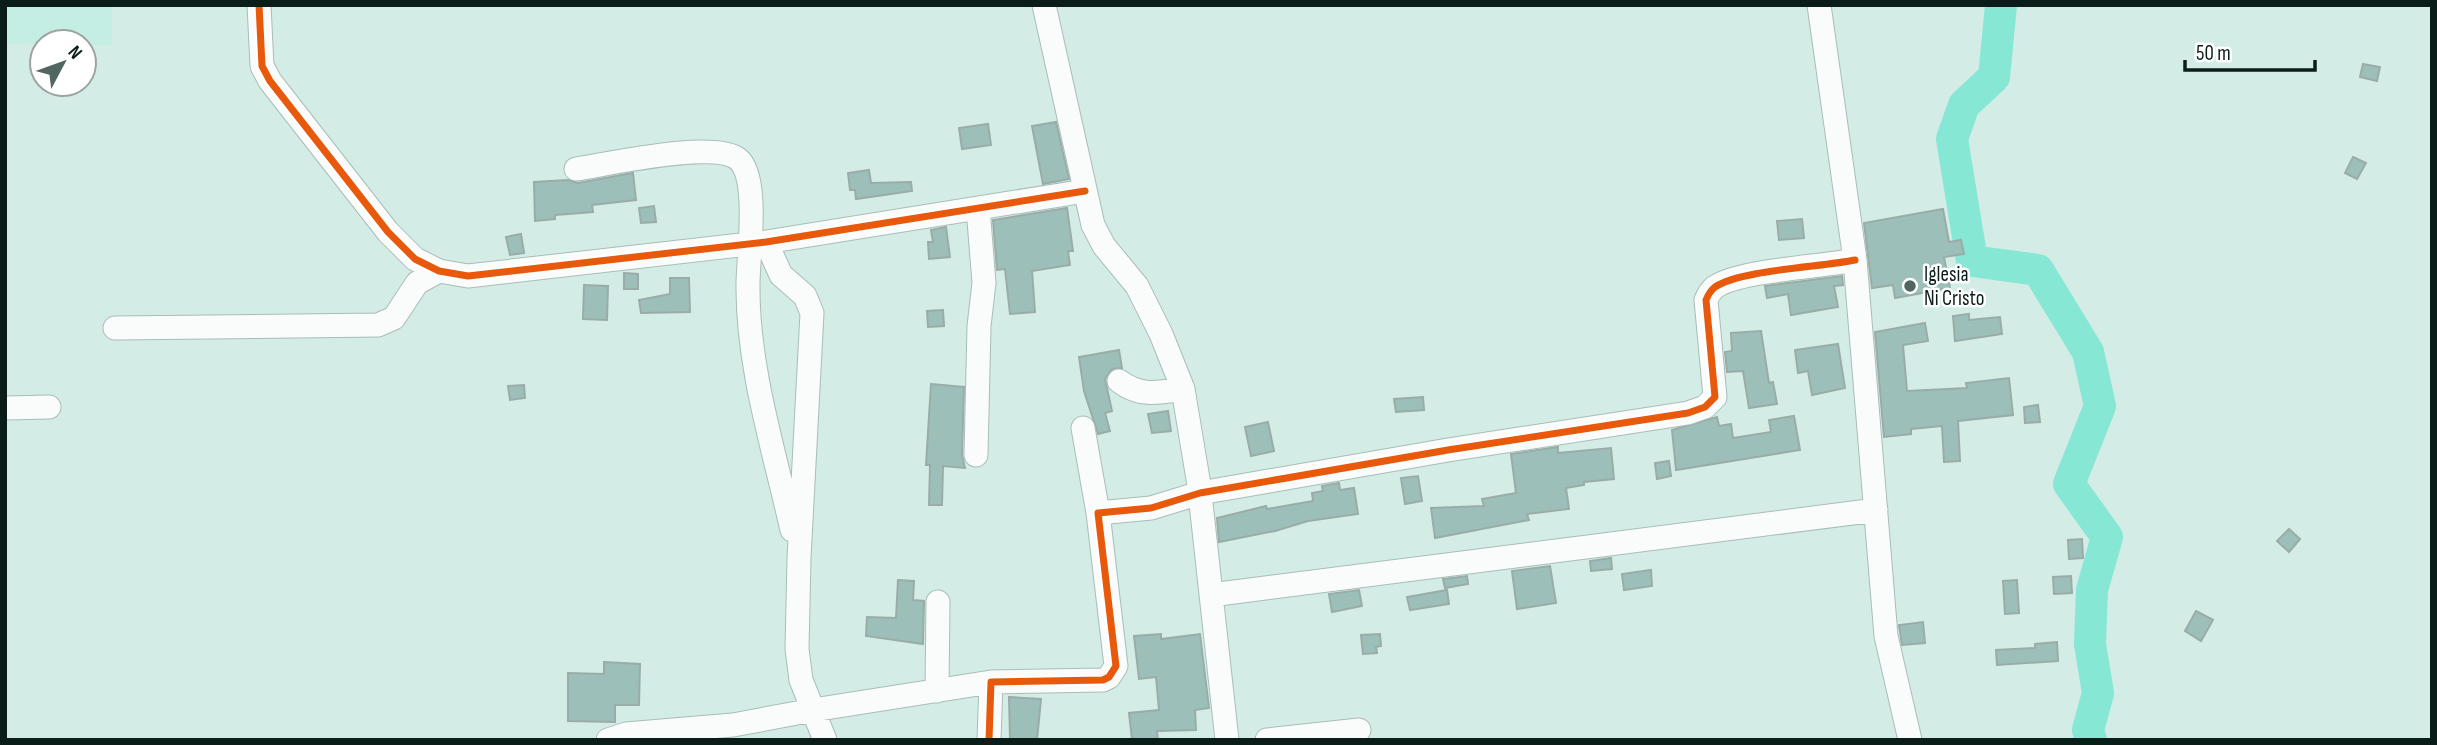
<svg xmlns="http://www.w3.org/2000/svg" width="2437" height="745" font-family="'Sofia Sans Condensed',sans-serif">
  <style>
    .built { fill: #c4eee4 }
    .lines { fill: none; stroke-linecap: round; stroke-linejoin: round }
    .river { stroke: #86e7d4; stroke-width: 32 }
    .building { fill: #9cc0b9; stroke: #9aaca8; stroke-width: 2 }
    .minor-casing { stroke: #a9bdb8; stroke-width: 25 }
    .minor { stroke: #f9fcfb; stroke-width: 23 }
    .cycleway-casing { stroke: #fff; stroke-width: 11 }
    .cycleway { stroke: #e8590c; stroke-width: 7 }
    .poi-dot { fill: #516561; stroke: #fff; stroke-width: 2.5 }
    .labels { text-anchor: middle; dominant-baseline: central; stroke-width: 5; stroke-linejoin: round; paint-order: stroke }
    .poi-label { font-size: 21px; fill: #0b1d19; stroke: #fff; text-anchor: start }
  </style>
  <rect width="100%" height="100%" fill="#d4ece6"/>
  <!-- built -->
  <path class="built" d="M5 5H112V45H84V42L5 44Z"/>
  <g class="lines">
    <!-- river -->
    <path class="river" d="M2001 5 1994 77 1964 105 1952 139 1972 261 2038 270 2088 352 2100 406 2069 484 2107 537 2092 590 2090 644 2098 693 2088 730 2091 740"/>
  </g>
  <!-- building -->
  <path class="building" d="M2363 64 2380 67 2377 81 2360 77Z
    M1056 122 1069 179 1043 184 1032 126Z
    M988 124 991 145 962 149 959 128Z
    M2353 157 2366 163 2357 179 2345 173Z
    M869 170 871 183 911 182 912 191 856 199 855 190H850L848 173Z
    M633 173 636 200 592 205 593 212 555 215V219L535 221 534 182 568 180 578 183Z
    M654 206 656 222 641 223 639 208Z
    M1067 208 1073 251H1068L1070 265 1032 271 1035 312 1010 314 1005 269 997 270 993 220Z
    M1943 209 1949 242 1961 240 1964 254 1944 257 1950 288 1895 298 1893 285 1872 288 1864 223Z
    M1802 219 1804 238 1779 240 1777 221Z
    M946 227 950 257 929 259 928 242H933L931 230Z
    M521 234 524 253 510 255 506 237Z
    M624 273 638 274V289H624Z
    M1842 276 1843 285 1834 286 1838 307 1791 315 1788 294 1767 298 1765 286Z
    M670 278H689L690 312 641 313 639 300 670 294Z
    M584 285 608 286 607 320 583 319Z
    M943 310 944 326 928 327 927 311Z
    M1969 314V320L2000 317 2002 334 1955 341 1953 316Z
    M1925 323 1928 341 1903 345 1907 391 1967 388 1966 383 2009 378 2013 415 1958 421 1960 461 1944 462 1942 426 1911 429V434L1884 437 1875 332Z
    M1761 331 1769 383 1773 382 1777 404 1749 408 1743 371 1727 372 1725 352 1732 351 1731 333Z
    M1838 344 1845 388 1812 395 1808 371 1798 373 1795 350Z
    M1119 350 1122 368 1112 369 1105 379 1112 411 1105 413 1110 431 1098 434 1084 391 1079 357Z
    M931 384 964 387 962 455 965 468 943 466 942 505H929L930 465H926Z
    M524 385 525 398 510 400 508 386Z
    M1423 397 1424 410 1396 412 1394 399Z
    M2038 405 2040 422 2025 423 2024 407Z
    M1168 411 1171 431 1152 433 1148 414Z
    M1794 416 1800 450 1676 470 1672 430 1717 417 1719 426 1731 424 1733 438 1771 432 1769 420Z
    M1268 422 1274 451 1251 456 1245 427Z
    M1558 447V453L1611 448 1614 479 1584 482V485L1566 488 1569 509 1527 514 1529 520 1435 538 1431 508 1484 506 1482 499 1516 493 1511 454Z
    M1669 461 1671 476 1657 479 1655 463Z
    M1418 476 1422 501 1405 504 1401 478Z
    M1339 483 1340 490 1354 488 1358 514 1308 521 1275 531 1219 542 1217 518 1266 506 1267 509 1313 501 1312 493 1323 491 1322 486Z
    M2289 529 2300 539 2289 552 2277 541Z
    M2082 539 2083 558 2069 559 2068 540Z
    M1611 558 1612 569 1591 571 1590 561Z
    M1550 566 1556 603 1517 609 1512 571Z
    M1651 570 1652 586 1624 590 1622 574Z
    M1467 576 1468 584 1445 588 1443 579Z
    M2071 576 2072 593 2054 594 2053 577Z
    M898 580 914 581 913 600 924 601 923 644 866 636 867 617 896 618Z
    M2017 580 2019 613 2005 614 2003 581Z
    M1359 590 1362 606 1332 612 1329 594Z
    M1447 590 1449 604 1410 610 1407 597Z
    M2196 611 2213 620 2201 641 2185 631Z
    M1923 622 1925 643 1902 645 1899 625Z
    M1161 634V639L1200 634 1209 708 1195 710 1196 730 1157 731 1158 740H1132L1129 713 1159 710 1156 677 1139 679 1134 636Z
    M1380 634 1381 646 1376 647 1377 653 1363 654 1361 635Z
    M2057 642 2058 661 1997 665 1996 650 2035 648V644Z
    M604 662 640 664 639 705H615V722L568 721V673L604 674Z
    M1009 697 1041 699 1037 740H1010Z"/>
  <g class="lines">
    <defs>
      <path id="minor" d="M259 5 262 66 270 81 388 232 415 259 439 271 468 276 766 242 1085 191
        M1044 5 1093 225 1104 246 1137 286 1161 334 1183 389 1199 485 1227 740
        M1819 5 1855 260 1886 636 1910 740
        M576 169C609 164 715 140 738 159 760 177 748 257 748 284 747 366 774 450 792 530
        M766 242 781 275 805 296 812 313 799 558 797 649 801 680 813 710 991 682
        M115 328 378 325 394 318 417 283 439 271
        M1119 381C1140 397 1158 393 1183 389
        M5 408 49 407
        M1083 428 1098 513
        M976 455 979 326 984 283 978 208
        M1211 595 1876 510
        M937 691 938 602
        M608 740 626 734 733 725 813 710 825 740
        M989 740 991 682 1103 680 1109 677 1116 666 1098 513 1151 508 1200 493 1448 450 1688 413 1705 407 1715 397 1706 300C1708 295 1710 291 1715 287 1740 270 1821 267 1855 260
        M1267 740 1359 730"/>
    </defs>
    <!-- minor casing -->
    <use href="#minor" class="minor-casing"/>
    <!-- minor -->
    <use href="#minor" class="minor"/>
    <defs>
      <path id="cycleway" d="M259 5 262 66 270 81 388 232 415 259 439 271 468 276 766 242 1085 191
        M989 740 991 682 1103 680 1109 677 1116 666 1098 513 1151 508 1200 493 1448 450 1688 413 1705 407 1715 397 1706 300C1708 295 1710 291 1715 287 1740 270 1821 267 1855 260"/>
    </defs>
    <!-- cycleway casing -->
    <use href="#cycleway" class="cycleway-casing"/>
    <!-- cycleway -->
    <use href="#cycleway" class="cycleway"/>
  </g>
  <!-- markers -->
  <circle class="poi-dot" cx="1910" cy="286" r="7"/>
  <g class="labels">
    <!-- poi labels -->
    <g class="poi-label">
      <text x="1924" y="274">Iglesia<tspan x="1924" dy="24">Ni Cristo</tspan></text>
    </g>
  </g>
  <!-- border -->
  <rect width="2437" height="745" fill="none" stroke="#0b1d19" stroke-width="14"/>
  <!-- north arrow -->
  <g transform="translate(63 63) rotate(49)"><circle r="33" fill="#ffffff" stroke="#9da5a3" stroke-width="2"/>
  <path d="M0-5L12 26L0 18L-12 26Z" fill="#516561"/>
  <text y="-10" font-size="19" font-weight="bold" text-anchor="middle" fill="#0b1d19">N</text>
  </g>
  <!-- scale -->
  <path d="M2185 60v10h130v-10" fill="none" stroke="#0b1d19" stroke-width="3.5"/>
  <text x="2196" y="60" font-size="21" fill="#0b1d19" stroke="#ffffff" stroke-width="5" paint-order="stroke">50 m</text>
</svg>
